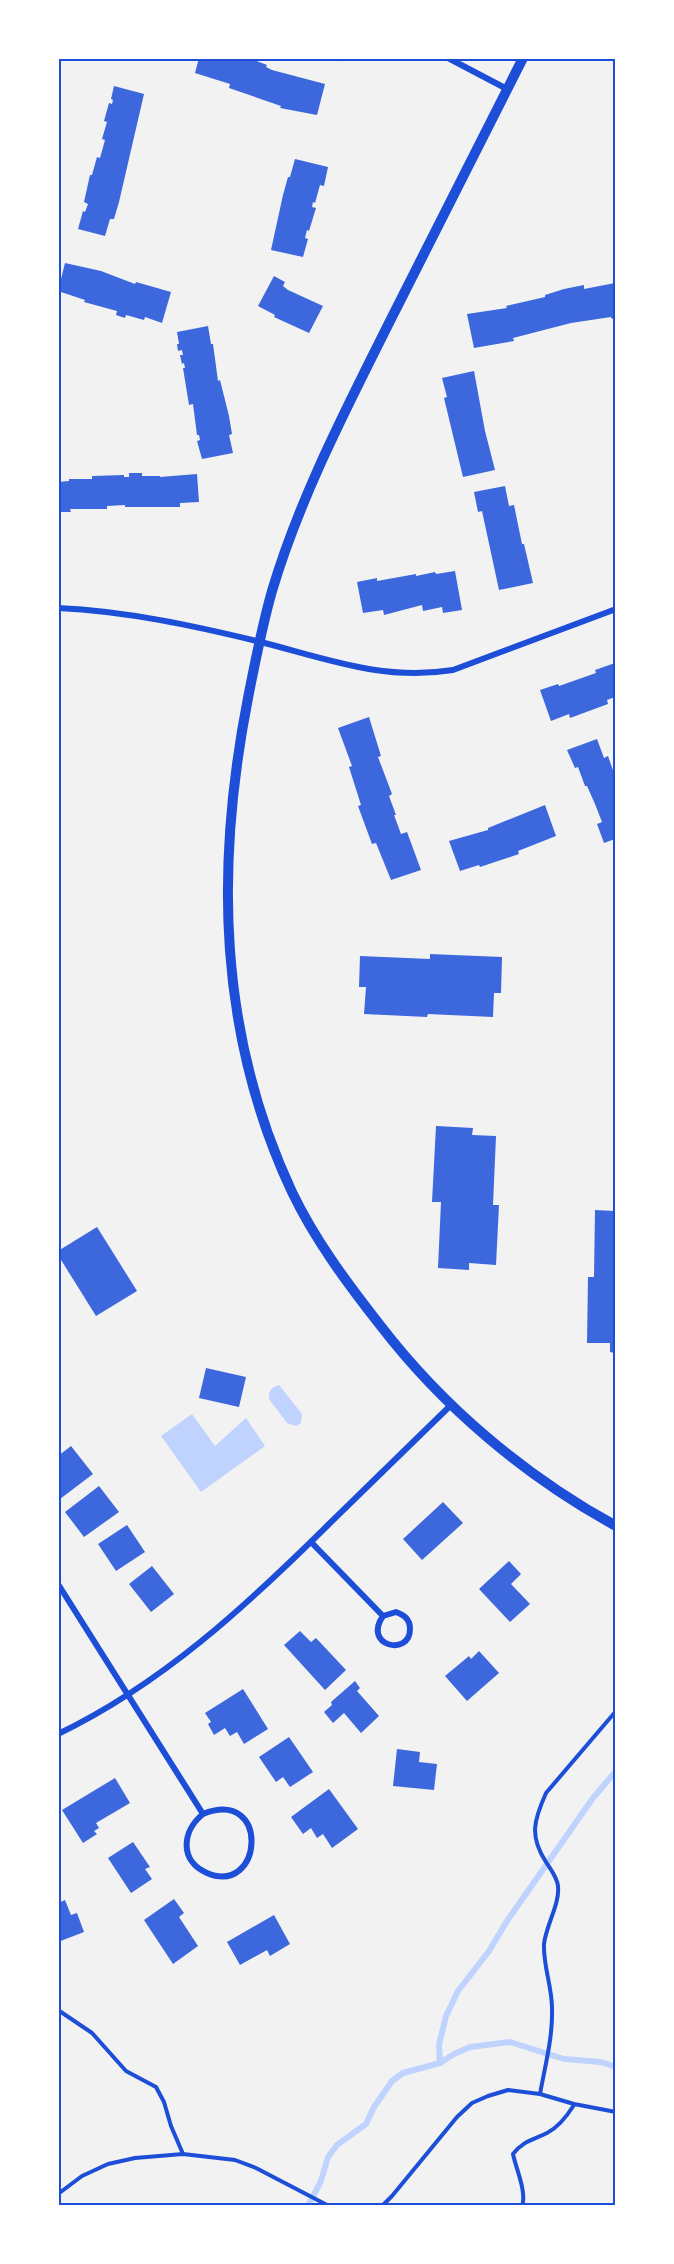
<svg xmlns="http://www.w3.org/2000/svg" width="674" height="2264" font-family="Arial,sans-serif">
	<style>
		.water { fill: #bfd3fe }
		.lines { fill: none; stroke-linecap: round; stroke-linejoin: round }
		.stream { stroke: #bfd3fe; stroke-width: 6 }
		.building { fill: #3d67dc }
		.path { stroke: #1d4ed8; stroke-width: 4 }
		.service { stroke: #1d4ed8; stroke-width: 4.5 }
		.minor { stroke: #1d4ed8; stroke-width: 6 }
		.tertiary { stroke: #1d4ed8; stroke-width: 10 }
		.neatline { fill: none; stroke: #1d4ed8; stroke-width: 2 }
	</style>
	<rect width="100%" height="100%" fill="#f2f2f2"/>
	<g class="water">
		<path d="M279,1385L302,1414L301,1423L296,1426L287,1423L269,1399C268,1391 272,1387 279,1385Z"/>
		<path d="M192,1414L215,1446L246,1418L265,1446L201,1492L161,1436Z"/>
	</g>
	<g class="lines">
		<g class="stream">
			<path d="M440,2063L439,2045L446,2016L458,1991L489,1951L507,1921L593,1798L616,1771"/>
			<path d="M308,2206L321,2181L328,2157L337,2145L366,2124L374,2107L392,2081L403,2073L440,2063L454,2054L470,2047L510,2042L564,2059L601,2062L616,2067"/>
		</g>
	</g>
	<g class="building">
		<path d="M199,58H249L267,65L266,67L272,70L325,84L317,115L280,108L281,106L229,88L230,84L195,73Z"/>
		<path d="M114,86L144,94L119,202L114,219H110L105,236L78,229L83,211L85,212L88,204L84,202L90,175H92L97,157L100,158L105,140L102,139L107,122L104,121L109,103L112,104L113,100L111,99Z"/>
		<path d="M295,159L328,167L324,186L320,185L315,203L313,202L312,207L316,208L309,231L307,230L305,238L308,239L303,257L271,250L283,195L288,177H290Z"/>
		<path d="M65,263L101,271L135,284L136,282L171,292L162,323L145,317L144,320L126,315L125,318L116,315L117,311L84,302L85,300L58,291Z"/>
		<path d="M274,276L285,282L283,286L288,290L323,306L309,333L274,317L275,315L258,306Z"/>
		<path d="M615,283V318L612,319L611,317L571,323L513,338L514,341L474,348L467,314L507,308L506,306L545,297V295L564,289L584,285V289Z"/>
		<path d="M208,326L211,344H213L218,381L220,380L229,416L232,434L229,435L233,453L202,459L197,441L200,440L199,435H197L193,404L189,405L183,368H185L184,363L182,364L180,355H183L182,350L178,351L177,344H179L177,332Z"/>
		<path d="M474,371L485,431L495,470L463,477L444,398L447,397L442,378Z"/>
		<path d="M129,473H142V476H160V477L197,474L199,502L180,503V507H125V505L107,506V509H70L71,512H58V482L69,481V479H92V476L124,475V477H129Z"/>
		<path d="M505,486L509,506L514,505L522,544H524L533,583L499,590L482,511L478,512L474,492Z"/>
		<path d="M455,571L462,610L443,613L442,607L423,611L422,605L384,615L383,610L363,613L357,582L377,578V581L416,574V576L435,572L436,574Z"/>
		<path d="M615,663V697L607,700L608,704L570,718L569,714L551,721L540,690L558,684L559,686L596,673L595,670Z"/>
		<path d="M369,717L381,756L378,757L392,794L389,796L396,815H394L401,834L407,832L421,870L391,880L376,843L372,844L358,806L361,805L349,767L352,766L338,728Z"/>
		<path d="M597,739L604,758L608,756L615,776V839L604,843L597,824L602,822L595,804L587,786H585L578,767L575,768L567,750Z"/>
		<path d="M545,805L556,836L518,851L519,854L480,867L479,865L460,871L449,841L488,830V828Z"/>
		<path d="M430,954L502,957L501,993H494L493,1017L428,1014L427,1017L364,1014L366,987H359L360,956L430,959Z"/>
		<path d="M436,1126L473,1128L472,1135L496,1136L493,1205H499L496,1265L469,1263V1270L438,1268L441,1202H432Z"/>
		<path d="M595,1210L615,1211V1353L610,1352V1343H587L588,1277H594Z"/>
		<path d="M97,1227L137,1291L96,1316L58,1255V1251Z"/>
		<path d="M206,1368L246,1377L239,1407L199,1398Z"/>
		<path d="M71,1446L93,1474L60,1499L58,1456Z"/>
		<path d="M99,1486L119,1512L84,1537L65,1512Z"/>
		<path d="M443,1502L463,1523L422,1560L403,1539Z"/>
		<path d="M127,1525L145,1552L116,1571L98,1544Z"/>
		<path d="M509,1561L521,1574L511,1584L530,1604L510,1622L479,1589Z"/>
		<path d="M152,1566L174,1594L151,1612L129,1584Z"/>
		<path d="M300,1631L311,1642L316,1638L346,1670L325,1690L284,1645Z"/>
		<path d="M479,1651L499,1673L467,1701L445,1676L469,1656L471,1659Z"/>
		<path d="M355,1681L360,1688L357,1691L379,1716L361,1733L344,1713L333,1723L324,1712L332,1705L331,1702Z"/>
		<path d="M243,1689L268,1729L244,1744L237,1732L230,1736L225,1728L214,1735L208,1724L211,1722L205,1713Z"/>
		<path d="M289,1737L313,1772L290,1787L283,1777L276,1782L259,1757Z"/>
		<path d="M397,1749L420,1752L419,1762L437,1764L434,1790L393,1786Z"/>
		<path d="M115,1778L130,1803L96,1823L99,1828L94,1831L97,1834L83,1843L62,1810Z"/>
		<path d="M329,1789L358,1829L332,1848L323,1834L317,1838L311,1828L303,1834L291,1817Z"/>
		<path d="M133,1842L150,1867L145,1869L152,1879L131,1893L108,1858Z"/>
		<path d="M174,1899L184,1913L179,1917L198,1946L173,1964L144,1920Z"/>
		<path d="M65,1900L71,1915L77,1913L84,1932L58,1942V1903Z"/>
		<path d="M274,1915L290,1944L270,1956L267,1950L240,1965L227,1942Z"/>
	</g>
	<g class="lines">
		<g class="path">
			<path d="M58,2010L92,2033L126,2071L156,2087L164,2102L171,2126L183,2154"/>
			<path d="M540,2094C545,2066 553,2037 552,2008C552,1987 543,1965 544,1944C546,1925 560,1904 558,1886C557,1877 551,1870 546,1862C529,1836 534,1820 546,1793L616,1711"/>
			<path d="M58,2194L82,2176L108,2164L135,2158L183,2154L235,2160L256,2168L329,2206"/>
			<path d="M382,2206L392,2196L457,2117L472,2103L488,2096L508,2090L540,2094L574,2104L616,2112"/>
			<path d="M522,2206C527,2192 516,2169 513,2154C523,2141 533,2140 547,2133C559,2127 567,2116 574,2105"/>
		</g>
		<path class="service" d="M341,59V58"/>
		<g class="minor">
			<path d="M448,58L507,89"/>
			<path d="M58,608C126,611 195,626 261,642C327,659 383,681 453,670L616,609"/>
			<path d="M311,1542L383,1616C362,1646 410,1657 410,1629C410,1619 404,1615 396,1612L383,1616"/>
			<path d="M58,1584L203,1814C271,1787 263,1897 207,1873C179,1861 182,1831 203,1814"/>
			<path d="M58,1734C162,1684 246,1606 327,1526C368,1486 409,1446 450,1406"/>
		</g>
		<path class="tertiary" d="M523,58C478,146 434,234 390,321C346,409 300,497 272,591C262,626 255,662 248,698C215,867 218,1034 292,1192C315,1240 347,1283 380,1325C443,1407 525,1476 616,1526"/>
	</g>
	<rect width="674" height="2264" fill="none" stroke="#ffffff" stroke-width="120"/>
	<rect x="60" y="60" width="554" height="2144" class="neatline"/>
</svg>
